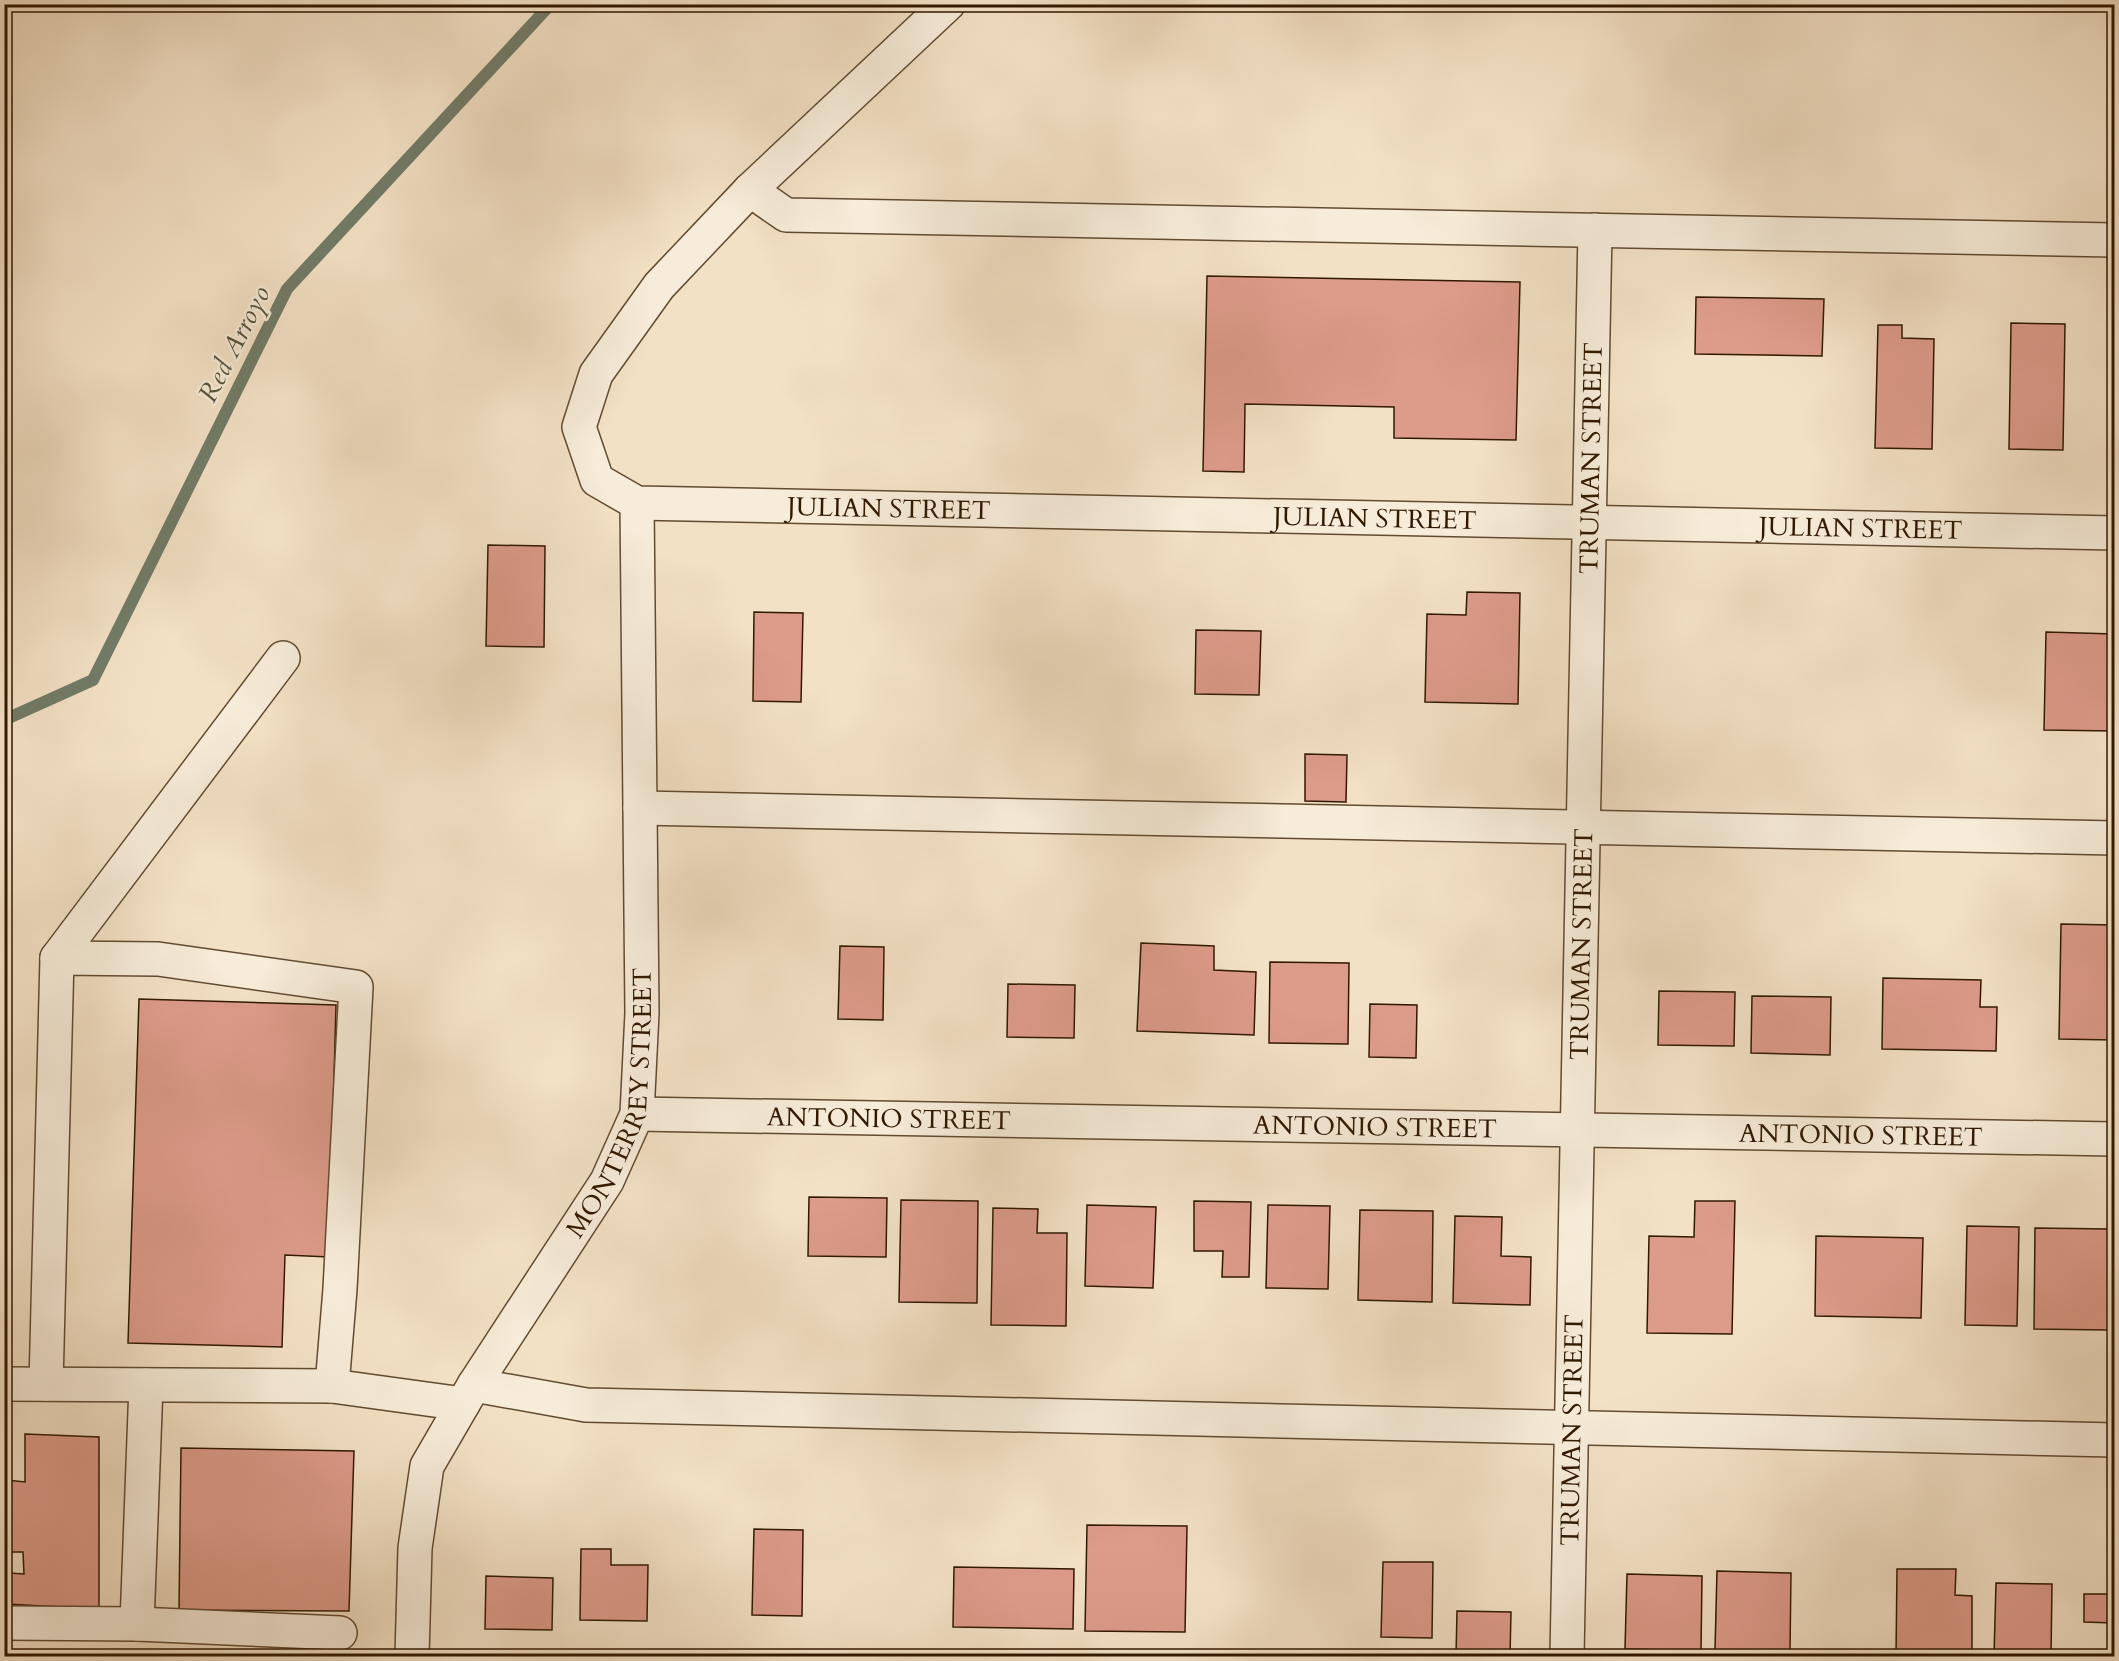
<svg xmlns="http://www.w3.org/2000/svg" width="2119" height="1661" font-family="Cardo,serif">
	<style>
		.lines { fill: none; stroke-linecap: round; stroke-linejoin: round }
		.stream { stroke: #727c68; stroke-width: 12 }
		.building { fill: #dd9b8a; stroke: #311900; stroke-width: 1.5 }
		.minor-casing { stroke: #624b31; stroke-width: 36 }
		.minor { stroke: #f7ecd9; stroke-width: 33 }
		.labels { text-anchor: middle; stroke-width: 5; stroke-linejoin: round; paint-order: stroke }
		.street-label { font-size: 26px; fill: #311900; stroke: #f7ecd9 }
		.water-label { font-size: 27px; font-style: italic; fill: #57533d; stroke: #f7ecd9 }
	</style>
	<rect width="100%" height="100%" fill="#f3e1c5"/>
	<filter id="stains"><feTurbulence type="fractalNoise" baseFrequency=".00333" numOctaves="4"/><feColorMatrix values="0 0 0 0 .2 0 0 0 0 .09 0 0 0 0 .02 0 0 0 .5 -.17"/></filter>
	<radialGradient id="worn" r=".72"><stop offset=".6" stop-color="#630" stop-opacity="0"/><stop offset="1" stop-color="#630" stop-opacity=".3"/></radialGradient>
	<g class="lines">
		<path class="stream" d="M4,720L93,680L287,289L551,4"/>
	</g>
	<g class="building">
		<path d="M1207,276L1520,282L1516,440L1394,438V407L1245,404L1244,472L1203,471Z"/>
		<path d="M1696,297L1824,299L1822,356L1695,354Z"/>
		<path d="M2011,323L2065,324L2063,450L2009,449Z"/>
		<path d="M1878,325H1902V338L1934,339L1932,449L1875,448Z"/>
		<path d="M488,545L545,546L544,647L486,646Z"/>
		<path d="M1467,592L1520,593L1518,704L1425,702L1427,614L1466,615Z"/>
		<path d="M754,612L803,613L801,702L753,701Z"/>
		<path d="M1196,630L1261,631L1259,695L1195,694Z"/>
		<path d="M2046,632L2114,634V731L2044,730Z"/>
		<path d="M1305,754L1347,755L1346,802L1305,801Z"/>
		<path d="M2061,924L2114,925V1040L2059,1039Z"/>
		<path d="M1141,943L1214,946V970L1256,972L1254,1035L1137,1031Z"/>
		<path d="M840,946L884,947L883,1020L838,1019Z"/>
		<path d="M1270,962L1349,963L1348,1044L1269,1043Z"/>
		<path d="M1883,978L1981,980L1980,1007H1997L1996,1051L1882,1049Z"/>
		<path d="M1008,984L1075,985L1074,1038L1007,1037Z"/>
		<path d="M1659,991L1735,992L1734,1046L1658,1045Z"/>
		<path d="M1752,996L1831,997L1830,1055L1751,1053Z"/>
		<path d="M139,999L336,1005L329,1257L285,1255L282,1347L128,1343Z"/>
		<path d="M1370,1004L1417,1005L1416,1058L1369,1057Z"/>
		<path d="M809,1197L887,1198L886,1257L808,1256Z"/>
		<path d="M901,1200L978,1201L977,1303L899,1302Z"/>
		<path d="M1194,1201L1251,1202L1249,1277H1222L1223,1251H1194Z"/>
		<path d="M1695,1201H1735L1732,1334L1647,1333L1649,1236L1694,1237Z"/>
		<path d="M1087,1205L1156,1207L1153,1288L1085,1286Z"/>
		<path d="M1268,1205L1330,1206L1328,1289L1266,1288Z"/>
		<path d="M993,1208L1038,1209L1037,1233H1067L1066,1326L991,1325Z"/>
		<path d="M1360,1210L1433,1211L1432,1302L1358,1300Z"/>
		<path d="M1455,1216L1502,1217L1501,1256L1531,1257L1530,1305L1453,1303Z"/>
		<path d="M1967,1226L2019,1227L2017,1326L1965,1325Z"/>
		<path d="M2035,1228L2110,1229L2108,1330L2034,1329Z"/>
		<path d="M1816,1236L1923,1238L1921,1318L1815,1316Z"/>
		<path d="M25,1434L99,1437V1609L6,1604L9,1573L24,1574L23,1552H5L7,1480L25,1482Z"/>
		<path d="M181,1448L354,1451L349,1611L179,1610Z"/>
		<path d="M1087,1525L1187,1526L1185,1632L1085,1631Z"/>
		<path d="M754,1529L803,1530L802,1616L752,1615Z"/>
		<path d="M581,1549H611V1565H648L647,1621L580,1620Z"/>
		<path d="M1383,1562H1433L1432,1638L1381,1637Z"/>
		<path d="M954,1567L1074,1569L1073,1629L953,1627Z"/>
		<path d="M1897,1569H1956L1955,1595L1972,1596V1656H1939V1651L1925,1650V1656H1896Z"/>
		<path d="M1717,1571L1791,1573L1790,1651L1715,1650Z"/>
		<path d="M1627,1574L1702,1576L1701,1651L1625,1649Z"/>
		<path d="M486,1576L553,1578L552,1630L485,1629Z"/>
		<path d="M1996,1583L2052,1584L2051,1656H1994Z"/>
		<path d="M2084,1594H2114V1623L2084,1622Z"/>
		<path d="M1457,1611L1511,1612L1510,1656H1456Z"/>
	</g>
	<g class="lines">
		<defs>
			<g id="minor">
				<path id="s1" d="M948,4L750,190L659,286L596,374L579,427L597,480L637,503L2114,533"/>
				<path d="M750,190L786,215L2114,240"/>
				<path d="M640,808L2114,838"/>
				<path d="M57,958L283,658"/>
				<path id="s2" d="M637,1114L2114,1139"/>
				<path d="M4,1384L332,1386L463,1404"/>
				<path d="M46,1384L57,958L158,959L356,987L340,1289L332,1386"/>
				<path d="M474,1385L586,1405L2114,1440"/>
				<path d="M4,1623L137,1624L146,1385"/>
				<path d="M137,1624L340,1633"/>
				<path id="s3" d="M412,1656L415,1548L427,1466L474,1385L607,1181L637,1114L642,1013L637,503"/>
				<path id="s4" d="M1567,1656L1595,230"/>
			</g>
		</defs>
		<use href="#minor" class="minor-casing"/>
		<use href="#minor" class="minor"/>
	</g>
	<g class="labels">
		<g class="street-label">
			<text dy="9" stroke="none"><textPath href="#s4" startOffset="1198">TRUMAN STREET</textPath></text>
			<text dy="9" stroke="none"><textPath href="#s1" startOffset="922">JULIAN STREET</textPath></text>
			<text dy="9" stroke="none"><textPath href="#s1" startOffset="1408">JULIAN STREET</textPath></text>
			<text dy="9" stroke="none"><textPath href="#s1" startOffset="1894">JULIAN STREET</textPath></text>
			<text dy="9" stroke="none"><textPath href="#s4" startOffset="712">TRUMAN STREET</textPath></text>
			<text dy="9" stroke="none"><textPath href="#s3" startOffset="606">MONTERREY STREET</textPath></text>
			<text dy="9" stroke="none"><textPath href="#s2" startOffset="252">ANTONIO STREET</textPath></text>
			<text dy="9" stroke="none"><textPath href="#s2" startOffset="738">ANTONIO STREET</textPath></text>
			<text dy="9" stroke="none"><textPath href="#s2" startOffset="1224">ANTONIO STREET</textPath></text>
			<text dy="9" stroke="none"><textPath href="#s4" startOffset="226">TRUMAN STREET</textPath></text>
		</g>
		<g class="water-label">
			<text transform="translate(234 344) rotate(-63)" y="9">Red Arroyo</text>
		</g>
	</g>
	<rect width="2119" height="1661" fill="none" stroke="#f3e1c5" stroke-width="24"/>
	<rect x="6" y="6" width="2107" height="1649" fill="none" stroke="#311900" stroke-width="3"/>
	<rect x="12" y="12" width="2095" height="1637" fill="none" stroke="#311900" stroke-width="1.5"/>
	<rect width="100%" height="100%" filter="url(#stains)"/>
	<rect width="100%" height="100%" fill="url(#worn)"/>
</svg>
